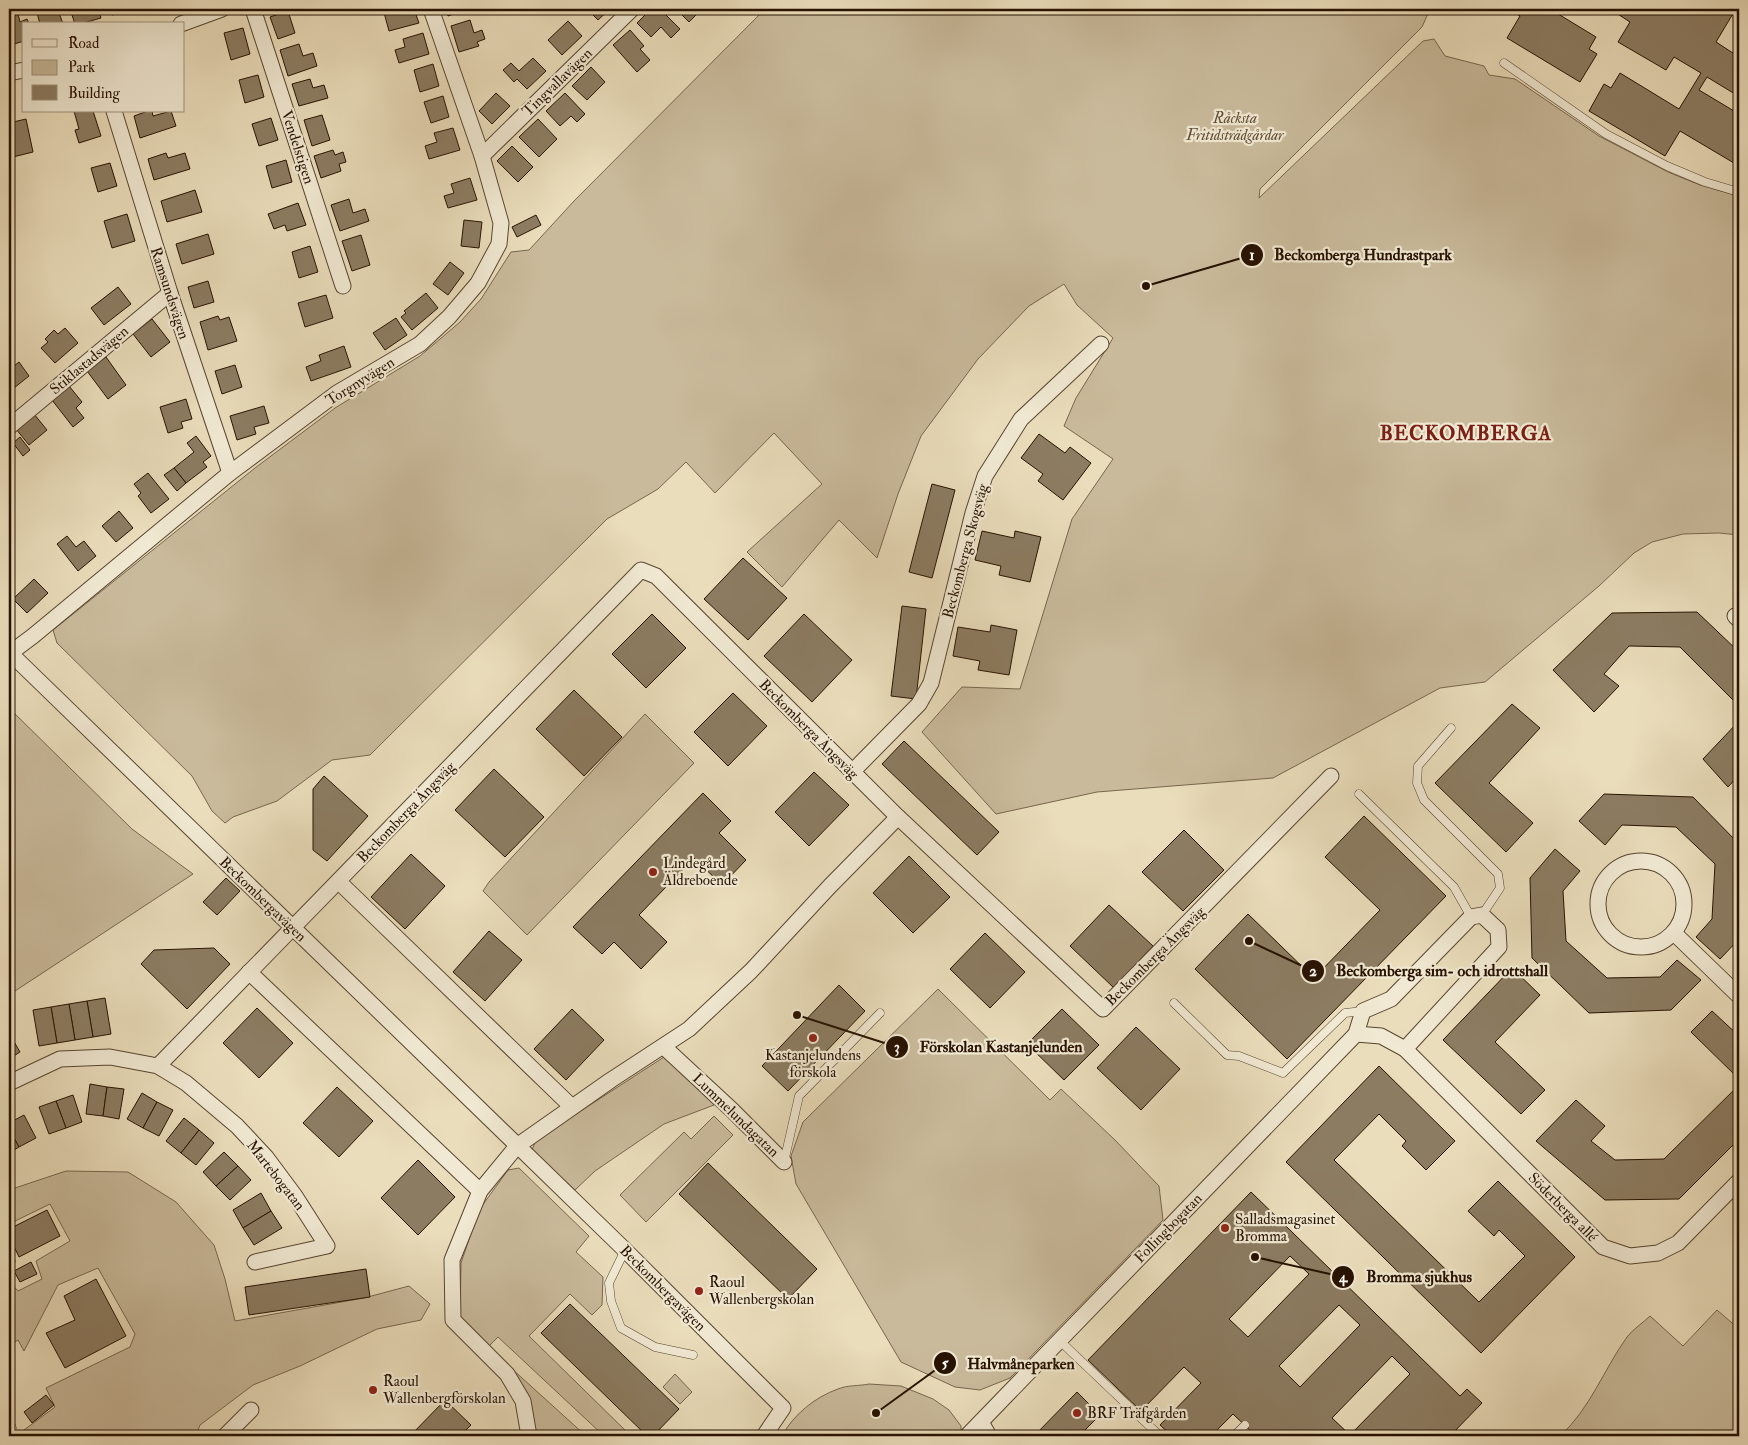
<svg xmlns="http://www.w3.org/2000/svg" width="1748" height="1445" font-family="'IM FELL Double Pica',serif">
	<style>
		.green { fill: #c9ba9b; stroke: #78664e }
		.building { fill: #8c7c62; stroke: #271201; fill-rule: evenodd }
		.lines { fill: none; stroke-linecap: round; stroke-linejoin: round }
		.service-casing { stroke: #584530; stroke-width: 9 }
		.minor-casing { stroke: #584530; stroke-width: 17 }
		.service { stroke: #f1e9d3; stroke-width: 8 }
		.minor { stroke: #f1e9d3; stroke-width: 15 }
		.poi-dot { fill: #8f2418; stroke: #f1e9d3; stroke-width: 2 }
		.labels { text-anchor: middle; stroke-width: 4.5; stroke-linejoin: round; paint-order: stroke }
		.street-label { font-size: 15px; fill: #271201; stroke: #f1e9d3 }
		.park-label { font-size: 15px; font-style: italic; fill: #604d37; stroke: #f1e9d3 }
		.poi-label { font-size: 15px; fill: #271201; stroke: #f1e9d3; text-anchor: start }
		.district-label { font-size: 20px; font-weight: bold; letter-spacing: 1px; fill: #7a1f14; stroke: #f1e9d3 }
		.leader { fill: none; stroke: #271201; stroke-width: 2 }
		.callout-dot { fill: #271201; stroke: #f1e9d3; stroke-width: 2 }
		.mark-label { font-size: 15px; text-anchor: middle; font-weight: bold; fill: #fff }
		.callout-label { font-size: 16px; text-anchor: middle; font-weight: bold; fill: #271201; stroke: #f1e9d3; stroke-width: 4.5; stroke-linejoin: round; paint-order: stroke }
	</style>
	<rect width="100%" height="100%" fill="#eaddbb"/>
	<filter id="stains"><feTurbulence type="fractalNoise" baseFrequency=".004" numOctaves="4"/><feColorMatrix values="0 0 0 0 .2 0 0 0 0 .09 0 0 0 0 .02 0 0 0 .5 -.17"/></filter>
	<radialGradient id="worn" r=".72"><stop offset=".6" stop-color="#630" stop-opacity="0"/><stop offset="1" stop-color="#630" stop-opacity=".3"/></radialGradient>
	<g class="green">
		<path d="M765,9H1430L1422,27L1260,189L1259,198L1423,41L1434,39L1445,56L1484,66L1489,75L1515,79L1599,136L1668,172L1700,185L1731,194L1739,195V535L1719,533L1683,534L1652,542L1634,553L1599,586L1485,682L1440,688L1273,778L1097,792L996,814L922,732L962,687L1020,689L1072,519L1113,459L1064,426L1076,398L1113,338L1077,305L1064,284L1029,306L978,359L921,436L898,494L877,558L839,520L782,587L747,552L822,484L774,433L715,493L686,462L658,489L607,519L370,755L332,760L277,801L233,817L225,823L212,811L192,776L57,643L53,630L255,468L335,408L420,356L460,322L481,299L511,252L529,250L574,201Z"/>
		<path d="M9,708L132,829L193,874L9,995Z"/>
		<path d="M645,714L694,763L527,935L483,891L489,882Z"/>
		<path d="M938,989L1050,1100L1061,1089L1115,1140L1159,1186L1163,1220L1010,1378L980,1390L955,1387L901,1362L796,1184L791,1156L803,1122Z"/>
		<path d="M664,1057L714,1105L664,1124L595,1171L575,1190L532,1150L536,1140Z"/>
		<path d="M714,1116L733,1135L646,1222L620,1195L684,1132L691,1139Z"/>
		<path d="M519,1168L589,1236L576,1252L603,1277L602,1305L592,1315L570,1294L529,1336L631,1436H604L498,1337L489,1346L460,1316L461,1263L479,1210L508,1170Z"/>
		<path d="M66,1171L128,1172L176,1202L214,1245L225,1279L235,1321L364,1298L409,1286L430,1304L421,1320L377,1329L300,1366L253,1385L200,1425L196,1436H25L24,1430L55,1407L46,1388L130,1347L135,1334L98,1268L58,1285L24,1351L18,1340L9,1346V1281L18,1291L42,1279L36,1261L70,1241L50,1204L9,1224V1190Z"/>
		<path d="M1717,1310L1739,1329V1436H1560C1590,1409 1604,1369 1627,1337C1633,1329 1643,1323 1650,1316L1683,1346Z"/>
		<path d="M511,1368L586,1436H534Z"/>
		<path d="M675,1374L692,1392L680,1404L663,1387Z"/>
		<path d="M869,1384L901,1386L933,1399L949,1410L961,1426V1433L958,1436H782C793,1415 815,1397 838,1389C847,1385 860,1386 869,1384Z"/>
	</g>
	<g class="building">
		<path d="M36,9H48L49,13L58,10L63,24H40Z"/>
		<path d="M70,9H98L101,18L80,24H75Z"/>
		<path d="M110,9H132L112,15Z"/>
		<path d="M383,9H414L419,23L389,31Z"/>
		<path d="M446,9H467L448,16Z"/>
		<path d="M587,9H610L598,20Z"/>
		<path d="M651,9H660L680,29L671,38L661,27L651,37L637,23Z"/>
		<path d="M676,9H700L701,10L689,22Z"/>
		<path d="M1508,9H1550L1596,37L1589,49L1597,54L1580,82L1507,38L1520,16Z"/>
		<path d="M1610,9H1729L1734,12L1716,42L1736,55L1735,58L1739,60V71L1738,73L1739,74V86L1735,94L1707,77L1699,90L1739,114V166L1680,131L1665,156L1589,111L1604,84L1611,88L1620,73L1679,109L1701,73L1674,57L1666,70L1618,42L1630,22Z"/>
		<path d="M288,11L295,33L278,39L270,17Z"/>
		<path d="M18,14L20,22L27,19L29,24H24V41L11,45L9,37V25L11,24L9,17Z"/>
		<path d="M470,20L474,33L482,30L485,39L477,42L479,46L459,52L451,26Z"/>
		<path d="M568,21L582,36L562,55L548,40Z"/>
		<path d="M243,28L250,54L231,60L224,33Z"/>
		<path d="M630,30L644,46L640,49L650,60L637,72L613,45Z"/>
		<path d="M423,33L429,54L399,63L395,50L405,47L403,39Z"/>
		<path d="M299,44L303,56L313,53L317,66L288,76L280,50Z"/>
		<path d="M533,58L546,71L527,89L517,79L514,82L503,70L511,63L519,71Z"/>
		<path d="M433,64L439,86L420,92L414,70Z"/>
		<path d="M591,67L605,82L587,100L572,86Z"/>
		<path d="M258,75L264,97L245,103L239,80Z"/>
		<path d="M310,79L313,88L324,85L328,98L299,106L292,84Z"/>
		<path d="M496,93L510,106L492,124L479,111Z"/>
		<path d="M565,93L585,114L577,122L571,116L560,126L546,111Z"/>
		<path d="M443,96L449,117L431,123L424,102Z"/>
		<path d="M74,111H93L101,136L79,143L75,130L79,129Z"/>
		<path d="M148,111H152L153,116L171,111L176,126L140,138L134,116Z"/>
		<path d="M322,115L330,140L312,146L304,120Z"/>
		<path d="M271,118L278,140L259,146L252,124Z"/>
		<path d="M26,119L33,152L9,158V123Z"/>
		<path d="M538,119L557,139L539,157L519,137Z"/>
		<path d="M453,128L460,150L429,159L425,146L437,142L434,133Z"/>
		<path d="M512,146L533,167L518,182L497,161Z"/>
		<path d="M333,150L335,155L343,152L346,162L339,164L341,171L321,178L314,156Z"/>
		<path d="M166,153L168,158L185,153L190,169L154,180L148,159Z"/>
		<path d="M286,160L292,182L272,188L266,166Z"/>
		<path d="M110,163L117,186L98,192L91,168Z"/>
		<path d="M470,178L477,200L448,208L444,196L454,193L451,184Z"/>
		<path d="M195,190L202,212L167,222L161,201Z"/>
		<path d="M349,199L353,213L365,209L369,221L340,231L331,205Z"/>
		<path d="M298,203L306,225L287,231L285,225L274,229L268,214Z"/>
		<path d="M127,214L135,241L112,248L104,221Z"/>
		<path d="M536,215L541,225L517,237L512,227Z"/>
		<path d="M464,220L482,222L479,248L461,246Z"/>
		<path d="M208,234L214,254L182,264L176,244Z"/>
		<path d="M361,235L370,265L352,271L342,241Z"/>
		<path d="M310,246L318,272L299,278L292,252Z"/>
		<path d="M450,262L464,273L448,295L433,284Z"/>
		<path d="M208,281L214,302L194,308L188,287Z"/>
		<path d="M118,287L131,304L104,325L91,308Z"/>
		<path d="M426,293L438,308L412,330L401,317L406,313L404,311Z"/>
		<path d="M326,295L333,318L305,327L298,303Z"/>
		<path d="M218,316L220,320L229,317L237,341L208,350L200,322Z"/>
		<path d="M396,318L407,335L385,350L373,333Z"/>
		<path d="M152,319L170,342L151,357L133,334Z"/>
		<path d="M65,328L78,343L55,363L41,348L48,342L45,339L54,330L58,334Z"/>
		<path d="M344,346L351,367L311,381L306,367L321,361L319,355Z"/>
		<path d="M106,357L126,385L108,399L87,371Z"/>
		<path d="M19,362L29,376L9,392V370Z"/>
		<path d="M235,365L242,387L222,394L215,371Z"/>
		<path d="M69,386L82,402L76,408L84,418L73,427L52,400Z"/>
		<path d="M186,399L192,419L181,422L183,428L168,433L160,407Z"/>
		<path d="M264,406L269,423L254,427L256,434L237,440L230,416Z"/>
		<path d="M34,414L47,430L29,445L16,429Z"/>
		<path d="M1039,434L1065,453L1070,447L1091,463L1063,500L1038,481L1043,474L1021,458Z"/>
		<path d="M196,436L211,456L203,462L207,467L186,483L174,468L194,452L187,443Z"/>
		<path d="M20,437L30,450L23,456L13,443Z"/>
		<path d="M174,468L186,483L177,491L164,475Z"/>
		<path d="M148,473L169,499L151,513L138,496L141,493L134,484Z"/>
		<path d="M932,484L955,490L932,578L909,572Z"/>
		<path d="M119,511L133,528L116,542L102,526Z"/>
		<path d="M982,531L1014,538L1015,531L1041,537L1030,582L999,575L1001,566L975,560Z"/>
		<path d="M67,536L76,547L84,541L96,556L78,571L57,544Z"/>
		<path d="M743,558L787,598L748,640L704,599Z"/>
		<path d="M34,579L48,593L27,613L13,599Z"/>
		<path d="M902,606L926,609L916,699L891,696Z"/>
		<path d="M1697,612L1739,652V706L1680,647L1629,646L1604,674L1619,686L1594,712L1553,670L1612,613Z"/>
		<path d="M652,614L686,648L646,688L612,654Z"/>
		<path d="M804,614L852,660L812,702L764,656Z"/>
		<path d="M991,625L1017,630L1009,675L978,670L980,661L953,656L958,627L990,632Z"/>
		<path d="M574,690L622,737L584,776L536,729Z"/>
		<path d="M733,693L767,726L728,766L694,732Z"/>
		<path d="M1512,704L1540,728L1489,783L1533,823L1506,852L1435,783Z"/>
		<path d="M1739,721V775L1728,787L1703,759Z"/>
		<path d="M904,741L999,832L977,855L882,764Z"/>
		<path d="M494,769L544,817L505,857L455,810Z"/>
		<path d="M814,772L849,805L809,846L775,812Z"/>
		<path d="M324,776L368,816L327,861L313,850V789Z"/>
		<path d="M703,793L731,821L719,833L746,860L722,885L694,858L639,915L667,942L641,969L614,942L602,954L573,927Z"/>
		<path d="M1604,794L1693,797L1739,844V939L1720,959L1696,937L1712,919L1715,864L1676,827L1622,825L1605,845L1579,821Z"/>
		<path d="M1364,816L1446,896L1287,1059L1195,969L1248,914L1314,978L1380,910L1325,857Z"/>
		<path d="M1184,830L1224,870L1183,911L1142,872Z"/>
		<path d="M1555,849L1580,871L1563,891L1566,941L1607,978L1660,977L1677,960L1701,980L1671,1010L1589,1013L1532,958L1530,878Z"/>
		<path d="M411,854L445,886L405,929L371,897Z"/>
		<path d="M909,856L950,897L913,933L873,893Z"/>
		<path d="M226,878L240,891L217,915L203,902Z"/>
		<path d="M1109,905L1153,946L1114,988L1070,946Z"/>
		<path d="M489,931L522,960L485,1001L453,972Z"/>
		<path d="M985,933L1025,972L990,1008L950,969Z"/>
		<path d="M214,948L230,964L187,1009L141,964L154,950Z"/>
		<path d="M1512,968L1540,995L1495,1042L1545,1090L1521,1114L1443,1040Z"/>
		<path d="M839,985L865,1011L788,1091L762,1066Z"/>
		<path d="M105,998L111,1034L93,1037L87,1001Z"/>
		<path d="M87,1001L93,1037L75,1040L69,1004Z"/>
		<path d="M69,1004L75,1040L57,1043L51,1007Z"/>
		<path d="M51,1007L57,1043L39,1046L33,1010Z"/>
		<path d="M257,1008L293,1043L259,1078L223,1043Z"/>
		<path d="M572,1009L604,1040L566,1080L534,1049Z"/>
		<path d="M1062,1009L1099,1045L1064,1080L1027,1044Z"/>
		<path d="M1712,1011L1739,1036V1079L1691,1032Z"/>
		<path d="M1136,1027L1180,1069L1141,1110L1097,1068Z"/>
		<path d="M9,1033L20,1052L9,1059Z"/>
		<path d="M1379,1066L1455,1141L1426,1170L1402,1146L1406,1141L1379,1114L1334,1160L1479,1302L1525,1256L1499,1230L1494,1236L1468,1211L1498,1181L1575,1257L1481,1353L1286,1162Z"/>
		<path d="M90,1084L107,1087L103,1116L86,1114Z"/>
		<path d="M1739,1085V1139L1679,1199L1605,1200L1536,1141L1576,1100L1605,1126L1591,1141L1615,1160L1664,1159Z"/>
		<path d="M107,1087L124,1089L119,1119L103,1116Z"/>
		<path d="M337,1087L373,1121L339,1157L303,1123Z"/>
		<path d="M142,1093L157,1102L143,1128L127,1119Z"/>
		<path d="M73,1095L82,1122L66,1128L56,1101Z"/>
		<path d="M56,1101L66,1128L49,1134L39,1107Z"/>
		<path d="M157,1102L173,1110L159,1136L143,1128Z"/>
		<path d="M24,1115L36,1138L19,1147L9,1129V1123Z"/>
		<path d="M184,1118L199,1130L181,1153L166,1141Z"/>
		<path d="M9,1129L19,1147L9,1153Z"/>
		<path d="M199,1130L214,1143L196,1165L181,1153Z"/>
		<path d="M224,1152L238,1166L216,1186L203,1172Z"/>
		<path d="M418,1160L455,1197L418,1235L381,1198Z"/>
		<path d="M708,1163L817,1269L788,1299L679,1194Z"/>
		<path d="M238,1166L251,1180L230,1200L216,1186Z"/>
		<path d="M1251,1192L1460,1396L1467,1389L1482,1403L1450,1436H1256L1233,1414L1211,1436H1172L1160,1425L1201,1383L1184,1367L1141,1411L1088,1360ZM1290,1256L1309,1274L1248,1337L1229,1319ZM1339,1305L1360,1325L1300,1387L1279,1366ZM1392,1356L1410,1374L1350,1435L1332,1418Z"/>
		<path d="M261,1193L271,1211L243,1228L233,1210Z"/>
		<path d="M47,1210L60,1236L19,1257L9,1236V1229Z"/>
		<path d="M271,1211L282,1228L254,1245L243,1228Z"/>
		<path d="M31,1262L37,1274L20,1282L14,1271Z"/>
		<path d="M366,1269L370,1297L249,1315L245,1287Z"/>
		<path d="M96,1279L126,1336L65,1368L46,1333L75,1320L64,1296Z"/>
		<path d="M570,1304L679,1409L653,1436H647L541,1333Z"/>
		<path d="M1077,1392L1100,1415L1079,1436H1034Z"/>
		<path d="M46,1395L54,1405L32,1423L24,1412Z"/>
		<path d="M445,1400L471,1425L460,1436H410Z"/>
	</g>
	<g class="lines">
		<defs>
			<g id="service">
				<path d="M1504,63L1606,134L1667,166L1705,182L1732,190L1739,191"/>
				<path d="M1451,728L1418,766L1417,783L1424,800L1498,874L1500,888L1482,915"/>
				<path d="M1359,794L1454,887L1471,917"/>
				<path d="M1174,1003L1227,1055L1239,1056L1283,1073L1345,1013L1363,1011"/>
				<path d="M784,1162L799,1096L880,1013"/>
				<path d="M625,1250L609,1283L611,1301L621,1328L655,1347L693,1355"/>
				<path d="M9,1263L11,1261"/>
				<path d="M1060,1341L1160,1436"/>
				<path d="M9,1420L15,1436"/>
				<path d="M1234,1436L1245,1425"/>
			</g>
			<g id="minor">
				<path d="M253,9L343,286"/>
				<path d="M181,24L222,9"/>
				<path d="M9,73L24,70"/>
				<path d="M114,111L170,293L230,473"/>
				<path d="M482,156L632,9"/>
				<path d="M9,427L170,293"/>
				<path d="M1735,616L1739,620"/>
				<path d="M9,652L625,1250L783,1408L764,1436"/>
				<path d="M9,654L33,636L230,473L337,393L420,344L449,317L478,283L499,244L501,223L482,156L431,9"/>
				<path d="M852,772L919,704L931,683L973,513L985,476L1021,419L1101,344"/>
				<circle cx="1641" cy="904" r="43"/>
				<path d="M339,882L572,1107"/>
				<path d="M1674,933L1739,996"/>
				<path d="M249,972L480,1191"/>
				<path d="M1356,1034L1381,1036L1405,1049L1603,1247L1630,1256L1658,1253L1678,1243L1739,1181"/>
				<path d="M664,1047L732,1110L784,1162"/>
				<path d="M158,1066L641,570L656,576L898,817L1103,1009L1331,776"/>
				<path d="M9,1083L60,1059L110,1057L158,1066L186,1083L237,1126L266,1157L295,1196L327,1246L255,1262"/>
				<path d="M981,1422L989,1436"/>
				<path d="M225,1436L251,1410"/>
				<path d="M529,1436L523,1401L507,1374L453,1320L452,1260L480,1191L517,1146L611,1080L689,1029L751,971L830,886L898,817"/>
				<path d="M967,1436L1356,1034L1363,1011L1391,999L1471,917L1482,915L1498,930L1499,947L1405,1049"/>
			</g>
		</defs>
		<use href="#service" class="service-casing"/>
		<use href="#minor" class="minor-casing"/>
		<use href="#service" class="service"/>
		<use href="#minor" class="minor"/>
	</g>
	<g class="poi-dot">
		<circle cx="653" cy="872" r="5"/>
		<circle cx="813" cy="1038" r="5"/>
		<circle cx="1225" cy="1228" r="5"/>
		<circle cx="699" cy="1291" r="5"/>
		<circle cx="373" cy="1390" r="5"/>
		<circle cx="1077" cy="1413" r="5"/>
	</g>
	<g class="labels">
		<g class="street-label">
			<text transform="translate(557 82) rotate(-44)" y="5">Tingvallavägen</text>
			<text transform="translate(298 147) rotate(72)" y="5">Vendelstigen</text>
			<text transform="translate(170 293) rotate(72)" y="5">Ramsundsvägen</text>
			<text transform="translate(89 360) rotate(-40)" y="5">Stiklastadsvägen</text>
			<text transform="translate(360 381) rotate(-32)" y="5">Torgnyvägen</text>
			<text transform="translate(965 551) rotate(-75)" y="5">Beckomberga Skogsväg</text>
			<text transform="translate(809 729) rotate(45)" y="5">Beckomberga Ängsväg</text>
			<text transform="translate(406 812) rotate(-46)" y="5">Beckomberga Ängsväg</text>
			<text transform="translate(263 899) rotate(44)" y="5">Beckombergavägen</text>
			<text transform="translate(1155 956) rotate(-45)" y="5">Beckomberga Ängsväg</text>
			<text transform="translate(736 1115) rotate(44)" y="5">Lummelundagatan</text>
			<text transform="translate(276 1175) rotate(52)" y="5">Martebogatan</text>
			<text transform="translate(1563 1207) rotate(45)" y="5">Söderberga allé</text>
			<text transform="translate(1168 1228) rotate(-46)" y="5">Follingbogatan</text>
			<text transform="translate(663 1288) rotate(45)" y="5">Beckombergavägen</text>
		</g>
		<g class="park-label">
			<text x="1235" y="123">Råcksta<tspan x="1235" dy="17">Fritidsträdgårdar</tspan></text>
		</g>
		<g class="poi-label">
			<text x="663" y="868">Lindegård<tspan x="663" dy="17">Äldreboende</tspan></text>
			<text x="813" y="1060" text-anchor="middle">Kastanjelundens<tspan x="813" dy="17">förskola</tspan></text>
			<text x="1235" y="1224">Salladsmagasinet<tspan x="1235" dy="17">Bromma</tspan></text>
			<text x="709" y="1287">Raoul<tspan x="709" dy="17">Wallenbergskolan</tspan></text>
			<text x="383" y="1386">Raoul<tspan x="383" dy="17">Wallenbergförskolan</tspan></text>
			<text x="1087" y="1418">BRF Träfgården</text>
		</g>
		<g class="district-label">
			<text x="1466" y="440">BECKOMBERGA</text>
		</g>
	</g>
	<path class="leader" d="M1146 286L1252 255M1249 941L1313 971M797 1015L897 1047M1255 1257L1343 1277M876 1413L945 1363"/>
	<g class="callout-dot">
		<circle cx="1146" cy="286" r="5"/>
		<circle cx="1249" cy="941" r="5"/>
		<circle cx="797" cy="1015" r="5"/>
		<circle cx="1255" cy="1257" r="5"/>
		<circle cx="876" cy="1413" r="5"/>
		<circle cx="1252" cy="255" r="12"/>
		<circle cx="1313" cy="971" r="12"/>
		<circle cx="897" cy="1047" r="12"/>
		<circle cx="1343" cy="1277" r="12"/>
		<circle cx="945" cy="1363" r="12"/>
	</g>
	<g class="mark-label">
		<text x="1252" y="260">1</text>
		<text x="1313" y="976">2</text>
		<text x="897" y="1052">3</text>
		<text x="1343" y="1282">4</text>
		<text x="945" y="1368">5</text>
	</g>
	<g class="callout-label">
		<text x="1363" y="260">Beckomberga Hundrastpark</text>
		<text x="1442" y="976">Beckomberga sim- och idrottshall</text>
		<text x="1001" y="1052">Förskolan Kastanjelunden</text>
		<text x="1419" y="1282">Bromma sjukhus</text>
		<text x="1021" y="1369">Halvmåneparken</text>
	</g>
	<rect width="1748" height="1445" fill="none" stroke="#eaddbb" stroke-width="30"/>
	<rect x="10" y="10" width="1728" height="1425" fill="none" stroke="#271201" stroke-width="2.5"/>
	<rect x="15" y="15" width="1718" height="1415" fill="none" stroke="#271201"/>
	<rect x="22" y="22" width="162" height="90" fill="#f1e9d3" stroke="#a0937f"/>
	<rect x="32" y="39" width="25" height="8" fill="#f1e9d3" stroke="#a0937f"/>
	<text x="68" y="48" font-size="15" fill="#271201">Road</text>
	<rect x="32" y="60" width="25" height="15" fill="#c9ba9b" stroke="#a0937f"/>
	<text x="68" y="72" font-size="15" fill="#271201">Park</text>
	<rect x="32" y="85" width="25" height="15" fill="#8c7c62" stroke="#a0937f"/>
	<text x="68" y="98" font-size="15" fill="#271201">Building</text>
	<rect width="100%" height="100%" filter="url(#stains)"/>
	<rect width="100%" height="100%" fill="url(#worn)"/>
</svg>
